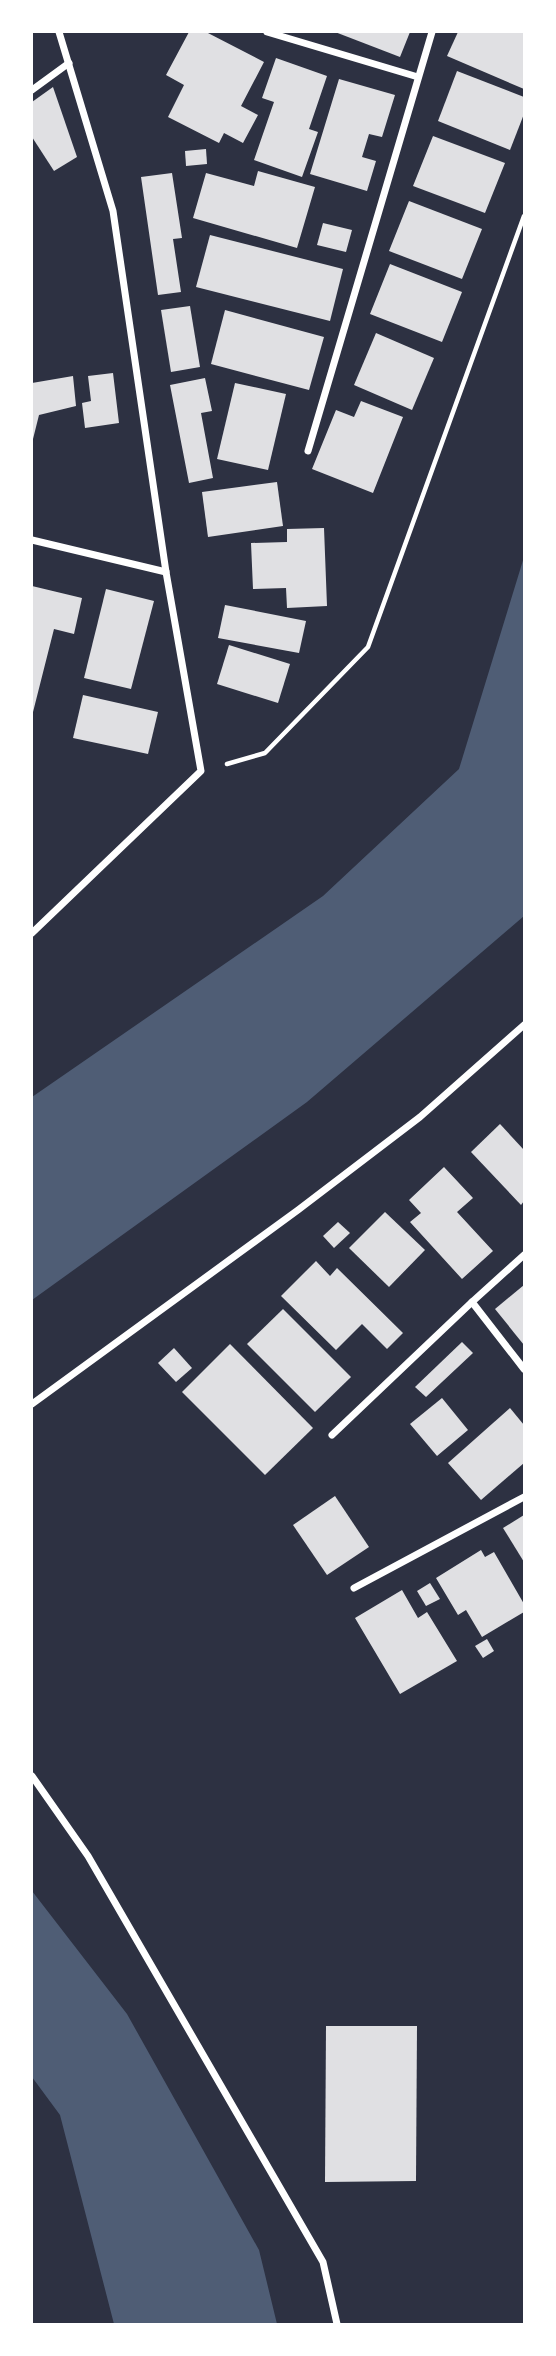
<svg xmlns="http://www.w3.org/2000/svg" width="556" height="2356" font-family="Manrope,sans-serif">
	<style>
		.water { fill: #4f5d75 }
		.building { fill: #e0e0e3 }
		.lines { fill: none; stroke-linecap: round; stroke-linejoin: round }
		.path { stroke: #fff; stroke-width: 4.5 }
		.minor { stroke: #fff; stroke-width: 7 }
	</style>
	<rect width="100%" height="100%" fill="#2d3142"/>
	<g class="water">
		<path d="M524,557V916L307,1102L32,1300V1097L323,896L459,769Z"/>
		<path d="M32,1891L127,2014L259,2250L277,2324H114L60,2115L32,2077Z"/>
	</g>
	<g class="building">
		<path d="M189,32H206L264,62L241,106L258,115L243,143L224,133L219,143L168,117L184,85L166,75Z"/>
		<path d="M335,32H410L400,57Z"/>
		<path d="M458,32H524V89L447,56Z"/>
		<path d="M276,58L327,76L309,129L318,132L302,177L254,160L274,102L262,98Z"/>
		<path d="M457,71L524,97V114L510,150L438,121Z"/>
		<path d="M339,79L395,95L382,137L369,134L362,157L376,161L367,191L310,174Z"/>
		<path d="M53,87L77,157L54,171L32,137V102Z"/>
		<path d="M433,136L505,163L485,213L413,186Z"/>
		<path d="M206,149L207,164L186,166L185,151Z"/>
		<path d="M258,171L315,187L297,248L193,218L206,173L254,186Z"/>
		<path d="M172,173L182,238L173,239L181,292L158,295L141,177Z"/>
		<path d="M409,201L482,229L462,279L389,251Z"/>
		<path d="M323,223L352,230L346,252L317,245Z"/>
		<path d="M210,235L343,269L330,321L196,287Z"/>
		<path d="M390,264L462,292L442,342L370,314Z"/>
		<path d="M190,306L200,367L171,372L161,310Z"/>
		<path d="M225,310L324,337L309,390L211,364Z"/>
		<path d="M376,333L434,358L412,410L354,385Z"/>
		<path d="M113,373L119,423L85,428L82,403L91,401L88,376Z"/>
		<path d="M73,376L76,406L39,415L32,443V383Z"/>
		<path d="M205,378L212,411L201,413L213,478L189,483L170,385Z"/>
		<path d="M235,383L286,394L268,470L217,459Z"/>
		<path d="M361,401L403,417L373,493L312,469L336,410L354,417Z"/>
		<path d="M277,482L283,526L208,537L202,492Z"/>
		<path d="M324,528L327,606L287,608L286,588L253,589L251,543L287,542V529Z"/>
		<path d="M32,586L82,598L74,634L54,629L32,716Z"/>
		<path d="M106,589L154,601L131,689L84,678Z"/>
		<path d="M225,605L306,621L299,653L218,638Z"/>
		<path d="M229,645L290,664L278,703L217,684Z"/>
		<path d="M83,695L158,712L148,754L73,738Z"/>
		<path d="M500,1124L524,1150V1201L521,1205L471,1152Z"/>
		<path d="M444,1167L473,1198L457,1212L493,1251L462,1279L410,1222L421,1213L409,1200Z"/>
		<path d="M385,1212L425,1250L389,1287L349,1248Z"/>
		<path d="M338,1222L350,1233L334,1248L323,1236Z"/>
		<path d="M316,1261L330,1276L337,1268L403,1333L387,1349L362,1324L336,1350L281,1296Z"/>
		<path d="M524,1285V1345L495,1309Z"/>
		<path d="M283,1309L351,1377L315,1412L247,1344Z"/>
		<path d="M462,1342L473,1353L426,1397L415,1387Z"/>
		<path d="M230,1344L313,1428L265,1475L182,1392Z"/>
		<path d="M174,1348L192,1368L176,1382L158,1363Z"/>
		<path d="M442,1398L468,1430L437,1456L410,1424Z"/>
		<path d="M510,1408L524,1425V1463L481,1500L448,1463Z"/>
		<path d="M335,1496L369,1547L327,1575L293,1525Z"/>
		<path d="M524,1515V1562L503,1528Z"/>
		<path d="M481,1550L485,1557L494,1552L524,1604V1612L482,1637L466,1610L458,1615L436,1578Z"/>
		<path d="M430,1583L440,1599L426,1606L417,1591Z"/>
		<path d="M402,1590L418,1618L427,1612L457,1661L400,1694L355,1618Z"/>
		<path d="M487,1639L494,1651L483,1658L475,1646Z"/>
		<path d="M326,2026H417L416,2181L325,2182Z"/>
	</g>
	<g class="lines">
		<path class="path" d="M227,764L265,753L368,647L524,216"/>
		<g class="minor">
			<path d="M267,32L418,77"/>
			<path d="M32,90L69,63"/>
			<path d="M308,451L432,32"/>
			<path d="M32,540L166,572"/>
			<path d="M32,933L201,771L166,572L113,211L59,32"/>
			<path d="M524,1255L472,1302L524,1369"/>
			<path d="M32,1404L298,1210L420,1117L524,1025"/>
			<path d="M332,1435L472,1302"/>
			<path d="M354,1588L524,1497"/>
			<path d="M32,1776L88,1856L323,2262L337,2324"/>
		</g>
	</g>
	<rect width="556" height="2356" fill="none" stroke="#ffffff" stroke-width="66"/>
</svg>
